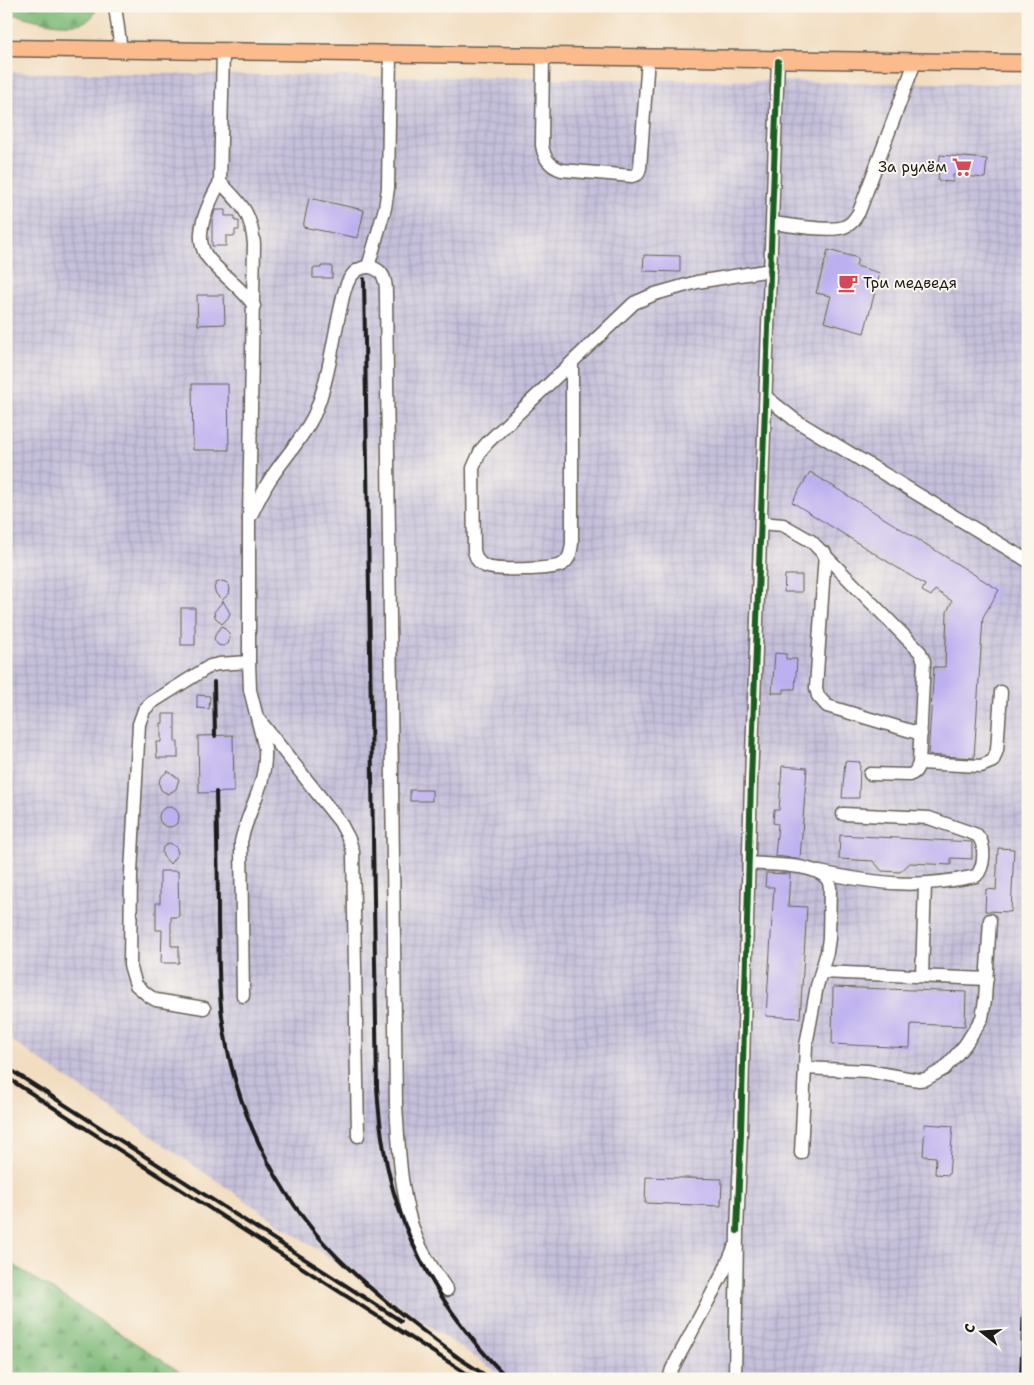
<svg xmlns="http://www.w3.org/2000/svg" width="1034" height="1385" font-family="'Shantell Sans',sans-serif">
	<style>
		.industrial { fill: url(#industrial-grid) }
		.forest { fill: url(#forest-firs); stroke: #4d6a4a }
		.building { fill: #bdb0f0 }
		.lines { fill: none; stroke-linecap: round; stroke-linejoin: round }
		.minor-casing { stroke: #676055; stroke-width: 15 }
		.major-casing { stroke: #676055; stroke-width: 19 }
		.minor { stroke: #fff; stroke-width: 12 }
		.major { stroke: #fbbb8c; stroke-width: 16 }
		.rail { stroke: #1c1c1c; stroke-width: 4 }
		.cycleway-casing { stroke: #fbf7ec; stroke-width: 9 }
		.cycleway { stroke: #1b5e20; stroke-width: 6 }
		.labels { text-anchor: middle; stroke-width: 4; stroke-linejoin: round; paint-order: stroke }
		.poi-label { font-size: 15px; fill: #1c1c1c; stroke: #fbf7ec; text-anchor: end }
	</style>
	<defs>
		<pattern id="industrial-grid" width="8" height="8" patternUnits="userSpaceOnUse" patternTransform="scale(1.25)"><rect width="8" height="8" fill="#c5c0da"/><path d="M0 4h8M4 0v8" fill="none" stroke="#a9a4ba"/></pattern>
		<pattern id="forest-firs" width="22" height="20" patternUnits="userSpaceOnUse" patternTransform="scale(1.25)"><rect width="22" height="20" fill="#7eb978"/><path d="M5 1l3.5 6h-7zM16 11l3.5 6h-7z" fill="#6c9e67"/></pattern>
	</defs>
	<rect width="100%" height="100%" fill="#fbf7ec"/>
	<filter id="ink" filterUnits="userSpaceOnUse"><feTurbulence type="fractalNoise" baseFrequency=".02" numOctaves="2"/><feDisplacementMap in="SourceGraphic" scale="10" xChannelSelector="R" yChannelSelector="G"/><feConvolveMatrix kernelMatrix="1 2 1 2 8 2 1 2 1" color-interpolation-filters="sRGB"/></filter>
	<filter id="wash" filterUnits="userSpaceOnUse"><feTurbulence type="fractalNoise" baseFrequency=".0096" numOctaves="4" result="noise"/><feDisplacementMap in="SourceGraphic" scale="20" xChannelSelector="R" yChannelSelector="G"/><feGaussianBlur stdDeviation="1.12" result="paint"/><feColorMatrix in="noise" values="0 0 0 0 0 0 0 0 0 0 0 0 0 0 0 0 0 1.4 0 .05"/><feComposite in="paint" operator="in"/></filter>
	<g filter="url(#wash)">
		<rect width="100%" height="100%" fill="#f2ddc0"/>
		<path class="industrial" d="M6,72L1028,84V1379H507L6,1037Z"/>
		<g class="forest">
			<path d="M6,6H96C95,9 95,12 94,14C82,36 25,17 6,12Z"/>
			<path d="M6,1260L191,1379H6Z"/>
		</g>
		<g id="blocks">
			<g class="building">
				<path d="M940,155L987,159L985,178L953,175V182L938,181Z"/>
				<path d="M309,198L364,210L358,238L303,227Z"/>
				<path d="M215,210H225V216H235V221H239V230H235V236H226V246H212V221Z"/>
				<path d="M828,250L858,258L856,266L880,273L864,333L824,322L831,296L816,293Z"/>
				<path d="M644,255L680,256V272L643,271Z"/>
				<path d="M321,266H332V278H313V268H321Z"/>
				<path d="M197,295H224L225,324L198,325Z"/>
				<path d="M192,384H228L229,450H193Z"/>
				<path d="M810,472L999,590L983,617L974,758L928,755L934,667H945L947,612L952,601L935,590L931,596L922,591L925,585L792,502Z"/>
				<path d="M785,575H802V592H784Z"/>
				<path d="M222,581L228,583L230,589L229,594L222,600L216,594L214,588L216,583Z"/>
				<path d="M223,601L230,613L228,618L222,624L215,617L214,612Z"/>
				<rect x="181" y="608" width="14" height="37"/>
				<path d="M222,626L229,633L230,638L228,644L223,646L218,645L214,639L216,633Z"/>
				<path d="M775,653L786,654V659H797L795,689H784V693H772Z"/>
				<path d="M197,695L210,696L209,709L197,708Z"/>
				<path d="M163,714H175V742H178V758H157L156,742H161V723H163Z"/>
				<path d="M233,735L234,792L199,793L198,736Z"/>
				<path d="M845,761L860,762L859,798H842Z"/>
				<path d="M782,766L807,768L800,859L775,856L778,824L773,823L774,810H779Z"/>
				<path d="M168,771L179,779L176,789L168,794L161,790L159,784L160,778Z"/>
				<rect x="410" y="790" width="22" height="11"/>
				<circle cx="169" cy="817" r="10"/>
				<path d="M840,835L972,842V859L951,858V865L910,863L900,872L882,871L873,861L839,859Z"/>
				<path d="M170,843L176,847L178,853L170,864L163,856L162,852L163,847Z"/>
				<path d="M998,848L1014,849L1011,912L985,911L986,889L996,890Z"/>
				<path d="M160,871H178L179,917H171V946H179V963H161L162,930H156V903H160Z"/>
				<path d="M766,873L790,874L788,906L807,907L800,1018L766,1016L774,887H765Z"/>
				<path d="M833,987L966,992L965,1026L911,1024L910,1048L832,1044Z"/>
				<path d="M925,1124L953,1126L949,1175L935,1174L936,1157L923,1156Z"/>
				<path d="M646,1177L722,1179L721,1206L645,1203Z"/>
			</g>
		</g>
	</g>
	<g filter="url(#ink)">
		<use href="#blocks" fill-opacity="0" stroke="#676055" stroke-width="1"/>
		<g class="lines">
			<defs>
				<g id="minor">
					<path d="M115,6L121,50"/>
					<path d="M223,51L220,182C241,204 251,211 254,244L249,519V662L250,690L265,749C267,786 248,808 241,842L243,996"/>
					<path d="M543,57L542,145C544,158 549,166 562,170L632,176L638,174L640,168L648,58"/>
					<path d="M220,182C210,201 192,234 206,255C219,274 241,286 254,306"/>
					<path d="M773,223C788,225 834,233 846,226C853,223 855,218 859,212L915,62"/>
					<path d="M368,267L385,208L388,188L390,54"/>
					<path d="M572,362V543C571,551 570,559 563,564C553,570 495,571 485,566C478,563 476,558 474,551L473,468L481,450L488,442L634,303L655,294L697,282L771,270"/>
					<path d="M766,397L795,420L1028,561"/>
					<path d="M249,519C256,506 262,491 271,478C285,457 303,438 314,415C327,386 332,347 339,315C342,303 343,289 350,278C356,268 369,263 379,271C386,277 386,287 386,296L396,1105C399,1148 400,1196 416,1237C423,1256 436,1273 447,1290"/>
					<path d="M761,523L783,525L811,541L920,652L924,661L919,763C917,769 916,773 909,775L870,774"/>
					<path d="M825,553L816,688L818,696L827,706L921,734"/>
					<path d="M260,721L340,822L349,839L353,852L358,1136"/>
					<path d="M919,763L981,766L993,761L997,750L1001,692"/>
					<path d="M749,863C767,865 815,863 827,879C829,881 829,884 830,887L829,938L827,952L817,986L806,1045L801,1153"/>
					<path d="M819,872C879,884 916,889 976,876C985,867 986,844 977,835L929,818L843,814"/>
					<path d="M821,972L987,979"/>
					<path d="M922,976L925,884"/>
					<path d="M204,1008L156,1000L149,996L136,985L130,965L131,873L139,724L144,710L151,703L210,666L219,664L249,662"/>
					<path d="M805,1068L867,1071L919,1080L926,1079L944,1069L965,1045L982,1018L985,1000L990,920"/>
					<path d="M669,1379L672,1369L724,1271L734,1248"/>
					<path d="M735,1379L737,1231L741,1133L751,781L778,61"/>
				</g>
				<path id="major" d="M6,48L1028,63"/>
			</defs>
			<use href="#minor" class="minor-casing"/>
			<use href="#major" class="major-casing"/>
			<use href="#minor" class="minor"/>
			<use href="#major" class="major"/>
			<g class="rail">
				<path d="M364,279L377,1087C382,1174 402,1240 452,1312C469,1336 487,1359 509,1379"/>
				<path d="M214,682L215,736"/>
				<path d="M216,792C217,835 218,878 218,921C219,953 218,984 222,1016C233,1105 274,1193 338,1258C375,1295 418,1327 460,1359"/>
				<path d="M6,1067L401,1321"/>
				<path d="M6,1077L475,1379"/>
				<path d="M454,1355L491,1379"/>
				<path d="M1021,1379L1028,1210"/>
			</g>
			<defs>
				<path id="cycleway" d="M737,1231L741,1133L751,781L778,61"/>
			</defs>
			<use href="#cycleway" class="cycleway-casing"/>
			<use href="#cycleway" class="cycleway"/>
		</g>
	</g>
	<defs>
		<symbol id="supermarket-bare" viewBox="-9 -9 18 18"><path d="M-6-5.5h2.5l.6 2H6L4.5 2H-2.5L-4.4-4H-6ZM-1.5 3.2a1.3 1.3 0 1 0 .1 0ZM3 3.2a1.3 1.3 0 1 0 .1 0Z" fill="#d1495b" stroke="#fbf7ec" stroke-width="2.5" paint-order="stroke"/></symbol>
		<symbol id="cafe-bare" viewBox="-9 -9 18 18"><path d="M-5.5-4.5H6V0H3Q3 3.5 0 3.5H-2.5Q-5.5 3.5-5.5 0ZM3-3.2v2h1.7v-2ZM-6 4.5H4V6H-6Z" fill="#d1495b" stroke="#fbf7ec" stroke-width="2.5" paint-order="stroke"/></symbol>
	</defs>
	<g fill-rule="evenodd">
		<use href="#supermarket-bare" x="948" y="153" width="28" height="28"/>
		<use href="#cafe-bare" x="834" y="269" width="28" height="28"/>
	</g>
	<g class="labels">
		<g class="poi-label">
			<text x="947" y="172">За рулём</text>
			<text x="863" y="288" text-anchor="start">Три медведя</text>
		</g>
	</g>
	<rect width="1034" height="1385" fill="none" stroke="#fbf7ec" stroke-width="25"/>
	<g transform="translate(982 1332) rotate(287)" stroke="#fbf7ec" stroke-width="4" paint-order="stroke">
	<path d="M0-4L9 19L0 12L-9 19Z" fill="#1c1c1c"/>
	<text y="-8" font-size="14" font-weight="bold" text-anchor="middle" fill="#1c1c1c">С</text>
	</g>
</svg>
